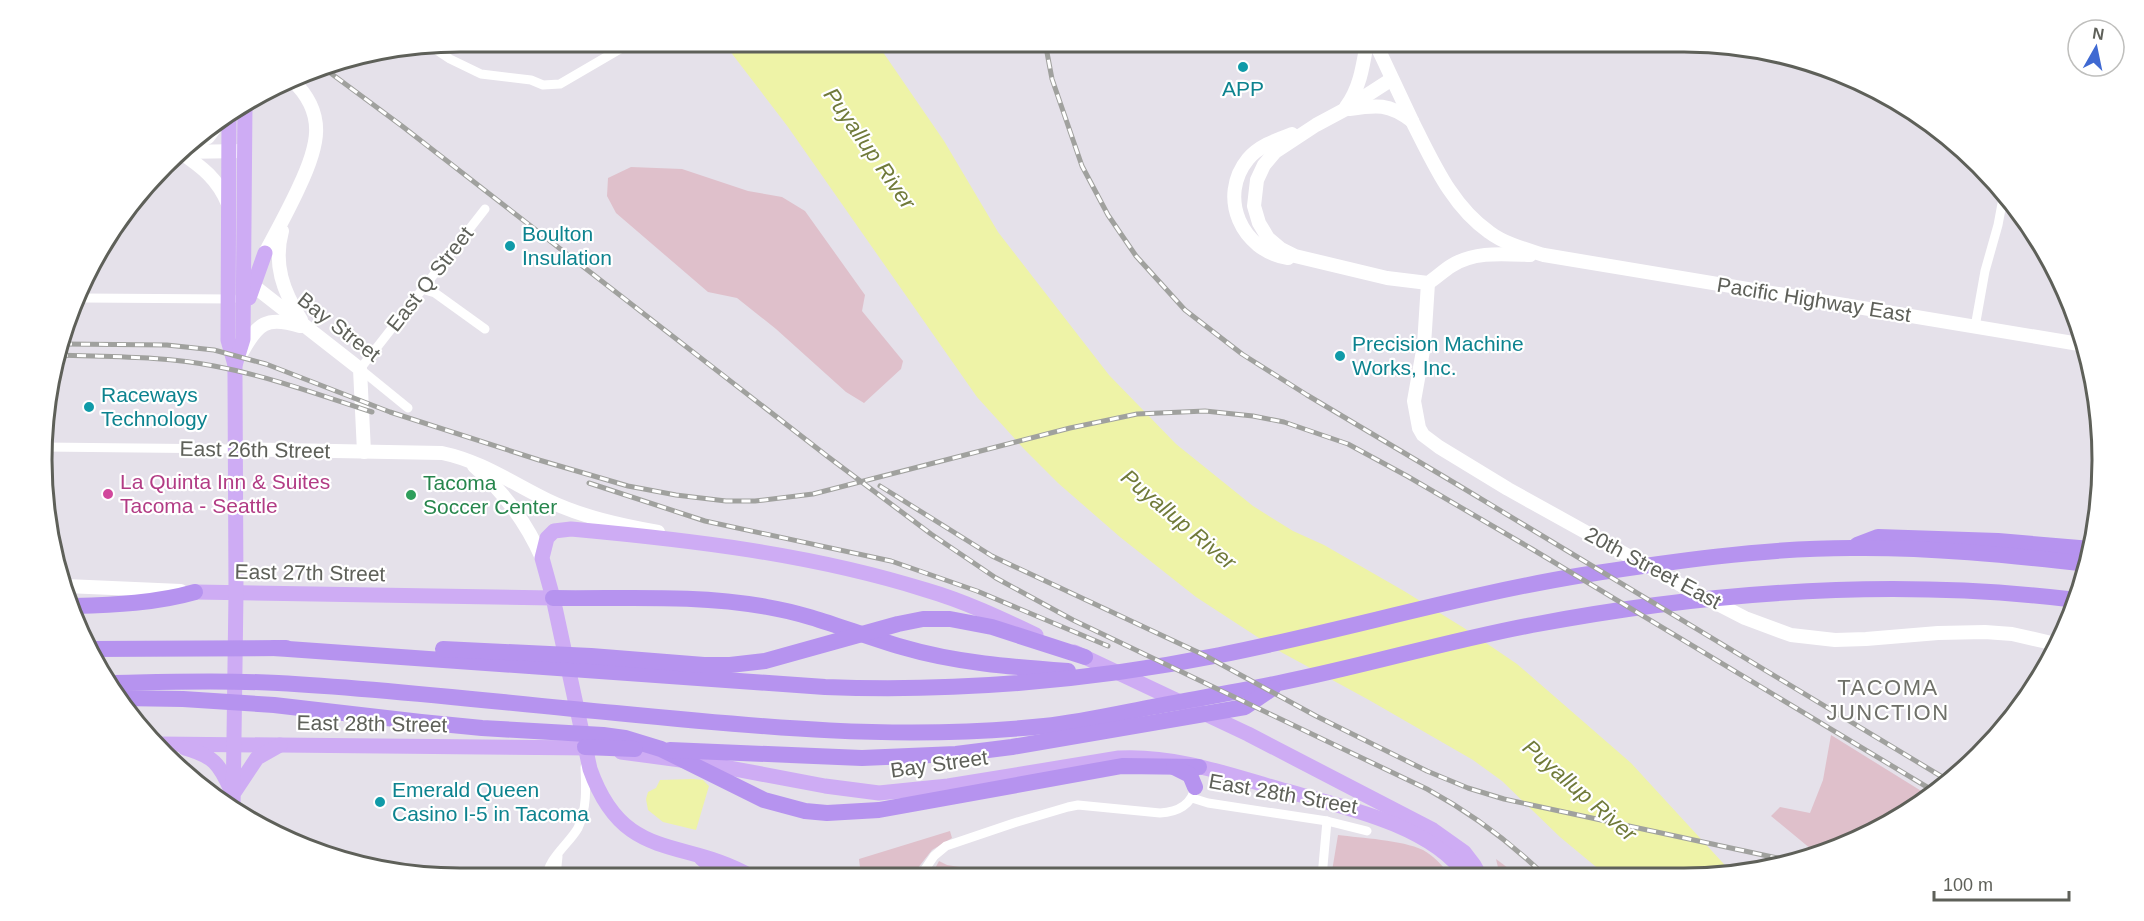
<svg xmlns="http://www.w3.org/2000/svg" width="2144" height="921" font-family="Arial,sans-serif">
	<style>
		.green { fill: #dfc0cb }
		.water { fill: #eef3a7 }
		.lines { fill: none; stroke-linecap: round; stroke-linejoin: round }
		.street { stroke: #fff; stroke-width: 9 }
		.secondary { stroke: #fff; stroke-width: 14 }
		.primary { stroke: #ceacf4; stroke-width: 15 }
		.highway { stroke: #b693ef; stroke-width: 16 }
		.rail-casing { stroke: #a0a19e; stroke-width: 5 }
		.rail { stroke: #fff; stroke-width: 3; stroke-dasharray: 9; stroke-linecap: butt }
		.culture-dot { fill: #0f9aa8; stroke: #fff; stroke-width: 2 }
		.hotel-dot { fill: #d1479c; stroke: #fff; stroke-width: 2 }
		.leisure-dot { fill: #2e9e5b; stroke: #fff; stroke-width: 2 }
		.labels { text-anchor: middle; stroke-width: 4.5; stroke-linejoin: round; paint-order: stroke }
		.culture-label { font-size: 21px; fill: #0d838f; stroke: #fff; text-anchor: start }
		.street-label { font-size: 21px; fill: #5e6059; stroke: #fff }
		.hotel-label { font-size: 21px; fill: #b23c85; stroke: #fff; text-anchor: start }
		.leisure-label { font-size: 21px; fill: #27864d; stroke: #fff; text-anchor: start }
		.water-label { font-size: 22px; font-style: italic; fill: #707a39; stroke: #fff }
		.neighbourhood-label { font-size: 22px; letter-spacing: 1.5px; fill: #70716a; stroke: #fff }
		.rim { fill: none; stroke: #5e6059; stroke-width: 3 }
	</style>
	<rect width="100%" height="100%" fill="#e5e1ea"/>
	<g class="green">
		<path d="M631,167L682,169L748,191L782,197L805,211L865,295L862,311L903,361L901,369L864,403L846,392L776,329L737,298L708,292L616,213L607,196L608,178Z"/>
		<path d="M1831,735L1931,797L1844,847L1817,854L1771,816L1780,807L1810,813L1823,780Z"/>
		<path d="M950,831L952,838L932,850L910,878L861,876L859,859Z"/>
		<path d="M1338,835C1361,838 1402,840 1423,850C1434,856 1443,866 1450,876L1331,877Z"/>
		<path d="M1496,859L1516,874L1518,876H1500Z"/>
		<path d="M939,861L947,865L1020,877L1037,868L1093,877L930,878Z"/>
	</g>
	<g class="water">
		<path d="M723,42H876L944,141L998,232L1109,375L1176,444L1253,506L1293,531L1324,545L1404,591L1464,628L1517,664L1631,763L1734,875L1607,876L1560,837L1502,781L1473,760L1369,700L1279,651L1196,597L1120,537L1058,483L1024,449L977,397L788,127Z"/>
		<path d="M693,779L703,780L709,786L696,830L663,822L648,810L646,799L648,792L656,788L660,780Z"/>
	</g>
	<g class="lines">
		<g class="street">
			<path d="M432,47L450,59L481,74L531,80L543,85L560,84L632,42"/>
			<path d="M422,289L435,293L485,329"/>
			<path d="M81,298L233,299"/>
			<path d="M1975,327L1985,271L1998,225L2004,193"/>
			<path d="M408,408L360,369L485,209"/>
			<path d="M43,447L234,449"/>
			<path d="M1192,798L1208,803L1327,821L1367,831"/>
			<path d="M1322,877L1327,821"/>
			<path d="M919,878L934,856L946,846L1014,823L1068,807L1078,805L1160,813C1177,812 1192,805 1195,787"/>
			<path d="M547,879C546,860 569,844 578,828C587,809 586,788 585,767"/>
			<path d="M552,879L557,866L558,856"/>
		</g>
		<g class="secondary">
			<path d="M1375,42C1388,70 1401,97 1414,125C1434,164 1452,206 1489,232C1505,244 1525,249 1544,255L2085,345"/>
			<path d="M1392,79L1344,110L1316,125L1275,152L1264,165L1257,180L1254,206L1259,223L1268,238L1281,249L1295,256L1387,278L1428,283C1436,278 1443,271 1451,266C1474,251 1503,254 1530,255"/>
			<path d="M1346,107C1360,88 1363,66 1367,42"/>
			<path d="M1349,109C1376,105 1389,103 1412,121"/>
			<path d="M182,151L208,137L221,120"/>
			<path d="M180,152C202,167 218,179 228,204"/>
			<path d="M180,152L244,151"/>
			<path d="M282,231C273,264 283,291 301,320"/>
			<path d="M265,253C277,231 289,209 299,187C318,147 328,114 292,80"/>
			<path d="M1288,258C1242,251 1217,197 1248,159C1259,146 1276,140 1292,134"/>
			<path d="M245,279L360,369L364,452"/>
			<path d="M1428,283L1424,345L1414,401L1419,428L1423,435L1439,447L1508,489L1679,584L1745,618L1791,635L1835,640L1866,639L1938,633L1985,632L2012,634L2056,644"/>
			<path d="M242,352C258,323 266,316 300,326"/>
			<path d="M234,449L442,453C481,461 512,483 547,500C582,517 620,525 658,532"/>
			<path d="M474,466C504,492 526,522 542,558"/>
			<path d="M66,586L181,591"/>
		</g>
		<g class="primary">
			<path d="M229,114L228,340L235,365"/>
			<path d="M249,298L265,253"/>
			<path d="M195,592L553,598"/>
			<path d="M1074,652L1248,734L1433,830L1464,852L1474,865L1480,876"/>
			<path d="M159,744L594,748"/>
			<path d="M185,748C213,756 219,763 231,790"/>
			<path d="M621,752L703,763L825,786L879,793L948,786L1119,758C1174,755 1227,774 1279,789C1336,805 1432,824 1466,876"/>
			<path d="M235,791L257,758L280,745"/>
			<path d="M233,810L236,593L235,377V365L243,339L245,103"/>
			<path d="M701,858L715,870L719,878"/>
			<path d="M754,878C684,836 624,865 590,769L553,598L542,558L547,538L554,531L571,529C691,540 811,554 926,590C964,601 1000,618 1036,635"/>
		</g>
		<g class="highway">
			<path d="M1857,545L1878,537L1998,541L2091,549"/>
			<path d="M553,598C624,599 697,594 767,607C815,615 856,634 902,647C956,663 1012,667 1068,671"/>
			<path d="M74,606C114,605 157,603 195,592"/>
			<path d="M274,648L825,687C958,692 1090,681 1220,655C1342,631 1461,595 1583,575C1668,562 1764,548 1851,548C1929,547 2009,555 2087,564"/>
			<path d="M90,649L286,648"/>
			<path d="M443,649L591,656L704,665H730L765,661L898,624L923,619H950L992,627L1085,657"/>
			<path d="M109,683C165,682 222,680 278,683C391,689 504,703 616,713C758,727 901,741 1044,726C1080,722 1116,714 1152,707C1194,699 1237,692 1279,683C1364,666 1447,641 1532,625C1711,591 1896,578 2077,600"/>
			<path d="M121,698L183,699L274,705L421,722L482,728L603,735L625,738L661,749L764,800L805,811L827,813L879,810L1122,766L1199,767"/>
			<path d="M585,747L635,749"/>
			<path d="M670,750L862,758L956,754L1012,747L1245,707L1273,688"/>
			<path d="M1174,767L1190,775L1195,787"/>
		</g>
		<defs>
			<g id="rail">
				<path d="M1045,42L1052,79L1082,166L1108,215L1136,256L1185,310L1242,354L1307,395L1458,485L1949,781"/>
				<path d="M321,66L402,126L827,456L931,534L996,578L1073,620L1427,789C1471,813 1509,841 1545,876"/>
				<path d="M63,344L167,345L214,350L266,364L390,412L539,460L628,486L676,495L726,501H755L813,494L1070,428L1137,414L1205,411L1253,416L1284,422L1348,444L1407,476L1532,549L1937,793"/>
				<path d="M59,355C111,357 164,356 214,366C268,376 320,395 372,412"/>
				<path d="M589,483L705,521L891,561L977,591L1108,646"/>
				<path d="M880,486L992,556L1204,655L1316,716L1427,771L1468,788L1504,799L1791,861"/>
			</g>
		</defs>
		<use href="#rail" class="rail-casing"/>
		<use href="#rail" class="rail"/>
	</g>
	<g class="culture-dot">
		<circle cx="1243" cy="67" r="6"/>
		<circle cx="510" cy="246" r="6"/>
		<circle cx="1340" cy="356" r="6"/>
		<circle cx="89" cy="407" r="6"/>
		<circle cx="380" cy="802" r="6"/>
	</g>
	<circle class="hotel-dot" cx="108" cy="494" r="6"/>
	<circle class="leisure-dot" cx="411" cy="495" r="6"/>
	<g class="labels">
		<g class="culture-label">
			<text x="1243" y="96" text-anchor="middle">APP</text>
			<text x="522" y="241">Boulton<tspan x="522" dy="24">Insulation</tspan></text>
			<text x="1352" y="351">Precision Machine<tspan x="1352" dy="24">Works, Inc.</tspan></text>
			<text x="101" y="402">Raceways<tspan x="101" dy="24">Technology</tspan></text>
			<text x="392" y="797">Emerald Queen<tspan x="392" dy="24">Casino I-5 in Tacoma</tspan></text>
		</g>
		<g class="street-label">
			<text transform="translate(430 279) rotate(-52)" y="7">East Q Street</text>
			<text transform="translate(1814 300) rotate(9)" y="7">Pacific Highway East</text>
			<text transform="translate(339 327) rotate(38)" y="7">Bay Street</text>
			<text transform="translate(255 450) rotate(1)" y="7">East 26th Street</text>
			<text transform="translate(1653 568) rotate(28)" y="7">20th Street East</text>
			<text transform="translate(310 573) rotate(1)" y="7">East 27th Street</text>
			<text transform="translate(372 724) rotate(1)" y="7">East 28th Street</text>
			<text transform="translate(939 764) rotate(-8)" y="7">Bay Street</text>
			<text transform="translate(1283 794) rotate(10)" y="7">East 28th Street</text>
		</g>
		<g class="hotel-label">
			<text x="120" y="489">La Quinta Inn &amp; Suites<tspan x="120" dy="24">Tacoma - Seattle</tspan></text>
		</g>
		<g class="leisure-label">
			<text x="423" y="490">Tacoma<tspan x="423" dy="24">Soccer Center</tspan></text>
		</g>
		<g class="water-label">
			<text transform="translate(870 148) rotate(55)" y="8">Puyallup River</text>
			<text transform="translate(1179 519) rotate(40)" y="8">Puyallup River</text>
			<text transform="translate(1580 790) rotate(41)" y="8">Puyallup River</text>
		</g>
		<g class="neighbourhood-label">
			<text x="1888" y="695">TACOMA<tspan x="1888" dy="25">JUNCTION</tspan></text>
		</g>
	</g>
	<path d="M0 0H2144V921H0ZM460 52H1684A408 408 0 0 1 2092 460V460A408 408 0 0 1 1684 868H460A408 408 0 0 1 52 460V460A408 408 0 0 1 460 52Z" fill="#fff" fill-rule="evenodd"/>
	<path class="rim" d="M460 52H1684A408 408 0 0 1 2092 460V460A408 408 0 0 1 1684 868H460A408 408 0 0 1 52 460V460A408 408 0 0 1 460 52Z"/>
	<g transform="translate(2096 48) rotate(9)"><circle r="28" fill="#ffffff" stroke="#bfbfbd" stroke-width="1.5"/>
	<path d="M0-4.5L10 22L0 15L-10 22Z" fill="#3f69d2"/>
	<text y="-9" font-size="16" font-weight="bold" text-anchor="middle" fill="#5e6059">N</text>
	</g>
	<path d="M1934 891v9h135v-9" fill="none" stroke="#5e6059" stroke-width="3"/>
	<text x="1943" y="891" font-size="18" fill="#5e6059" stroke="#ffffff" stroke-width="4.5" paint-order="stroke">100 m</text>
</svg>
